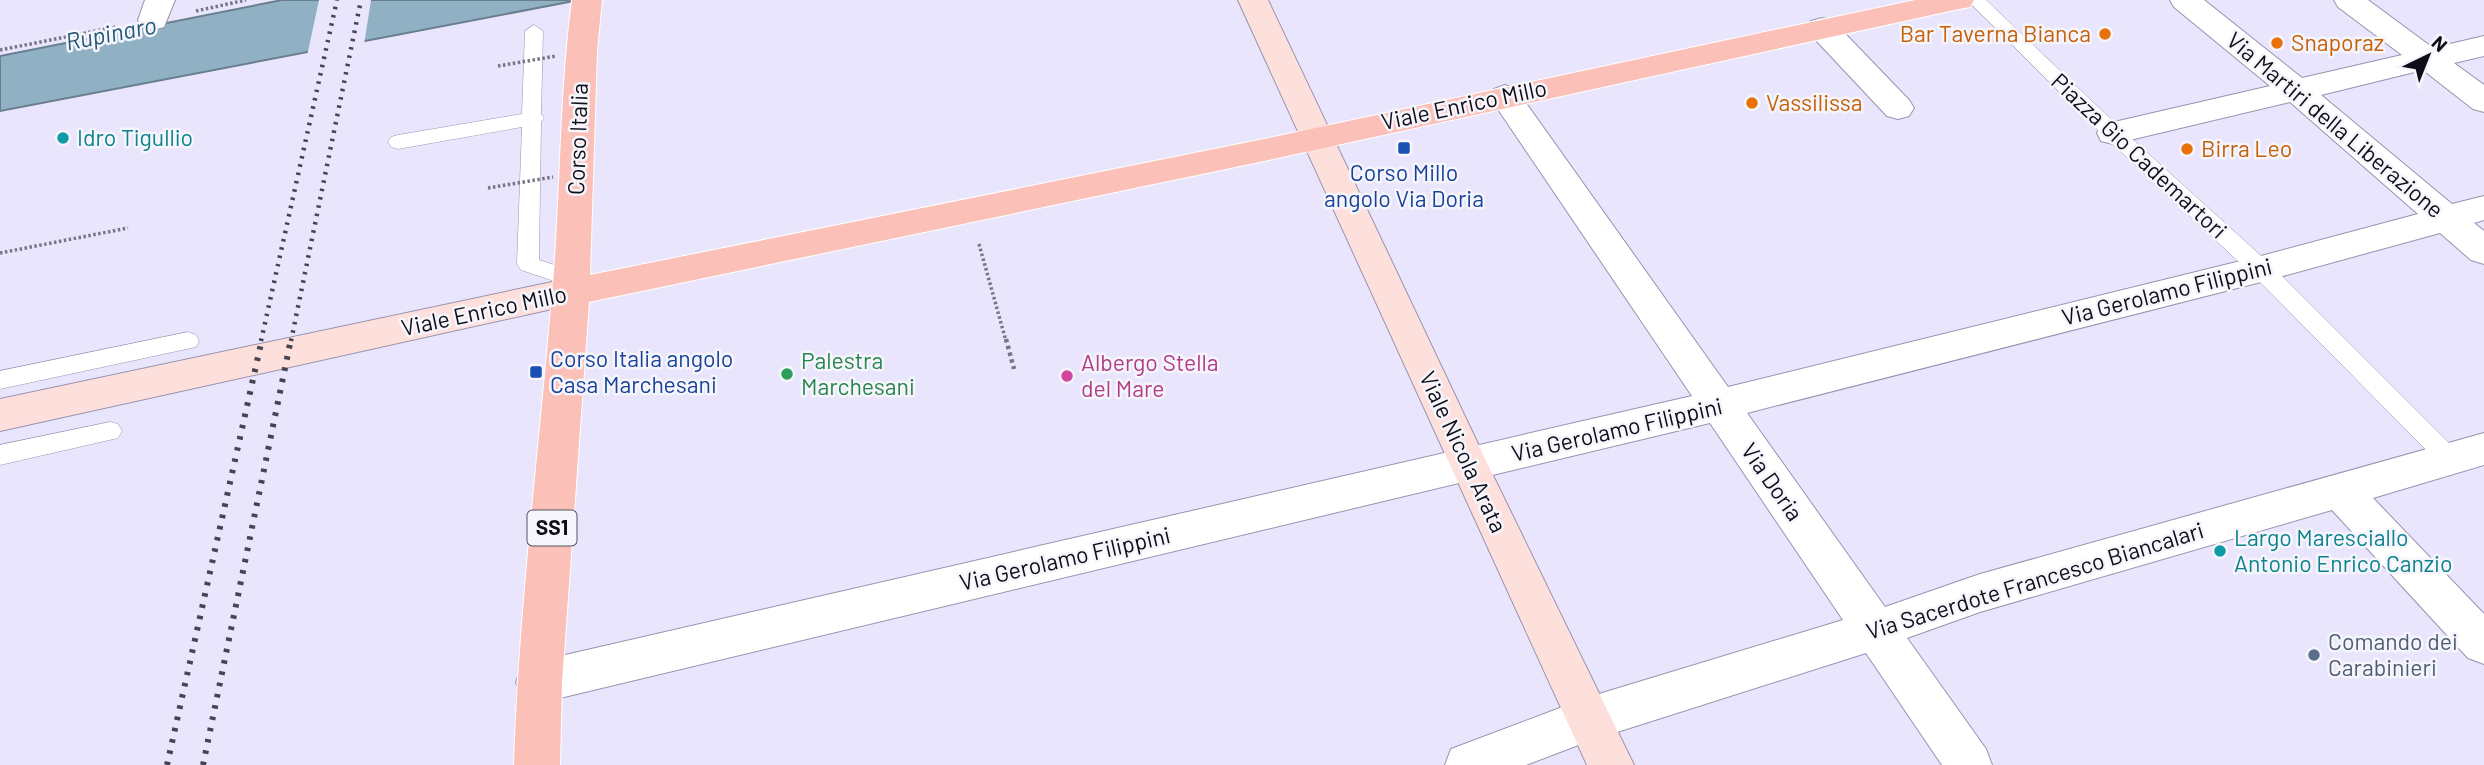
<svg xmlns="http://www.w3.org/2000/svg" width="2484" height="765" font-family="Barlow,sans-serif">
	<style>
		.water { fill: #90b0c3; stroke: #697f8f; stroke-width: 2 }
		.pier { fill: #e9e5fd }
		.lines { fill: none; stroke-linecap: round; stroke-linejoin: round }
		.lane-casing { stroke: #9893af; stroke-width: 1 }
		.street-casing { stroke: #9893af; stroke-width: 2 }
		.secondary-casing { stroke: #9893af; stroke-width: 2 }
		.primary-casing { stroke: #fff; stroke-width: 2 }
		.path-far1 { stroke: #787586; stroke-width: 3.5; stroke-dasharray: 2.5 2.5; stroke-linecap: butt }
		.path { stroke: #787586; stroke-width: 4.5; stroke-dasharray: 3.5 3.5; stroke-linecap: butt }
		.lane { fill: #fff; fill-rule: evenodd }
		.street { fill: #fff; fill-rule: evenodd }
		.secondary { fill: #fde0dc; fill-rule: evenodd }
		.primary { fill: #fbc1b8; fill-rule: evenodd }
		.rail-far1 { stroke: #474452; stroke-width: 4.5; stroke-dasharray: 2.5 6; stroke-linecap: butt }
		.rail { stroke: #474452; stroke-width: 6; stroke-dasharray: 3.5 8; stroke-linecap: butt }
		.path-bridge { stroke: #787586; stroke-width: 3.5; stroke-dasharray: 2.5 2.5; stroke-linecap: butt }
		.food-dot { fill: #e8710a; stroke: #f6f5fb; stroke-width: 2.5 }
		.culture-dot { fill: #0f9aa8; stroke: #f6f5fb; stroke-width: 2.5 }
		.transit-dot { fill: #1a4fb4; stroke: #f6f5fb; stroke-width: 2.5 }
		.leisure-dot { fill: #2e9e5b; stroke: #f6f5fb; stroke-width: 2.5 }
		.hotel-dot { fill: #d1479c; stroke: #f6f5fb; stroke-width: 2.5 }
		.service-dot { fill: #5c6f8a; stroke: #f6f5fb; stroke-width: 2.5 }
		.labels { text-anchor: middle; stroke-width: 5; stroke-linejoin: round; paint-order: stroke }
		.shield { fill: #f6f5fb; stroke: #54535b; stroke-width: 2 }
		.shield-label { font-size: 21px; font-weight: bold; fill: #0f0d17 }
		.food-label { font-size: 23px; fill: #c56008; stroke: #f6f5fb; text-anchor: start }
		.street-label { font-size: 23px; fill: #0f0d17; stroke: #f6f5fb }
		.culture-label { font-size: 23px; fill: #0d838f; stroke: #f6f5fb; text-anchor: start }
		.transit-label { font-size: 23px; fill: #164399; stroke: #f6f5fb }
		.leisure-label { font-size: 23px; fill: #27864d; stroke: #f6f5fb; text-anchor: start }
		.hotel-label { font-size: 23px; fill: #b23c85; stroke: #f6f5fb; text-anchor: start }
		.service-label { font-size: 23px; fill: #4e5e75; stroke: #f6f5fb; text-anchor: start }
		.water-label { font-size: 24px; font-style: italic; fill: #235a77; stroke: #f6f5fb }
	</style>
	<rect width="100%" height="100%" fill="#e9e5fd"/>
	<path class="water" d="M282,0H579L0,111V56Z"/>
	<path class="pier" d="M319,0H371L364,45L307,56Z"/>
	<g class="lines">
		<defs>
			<g id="lane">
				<path d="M1967,0H1986L2120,128L2269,263L2459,453L2463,460L2459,467L2451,470L2443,467L2253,275L2106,138Z"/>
				<path d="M534,25L543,31L541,114L544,118L541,122L539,260L580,273L583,279L580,285L572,287L521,270L517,264L522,127L398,149L391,147L388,142L391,137L398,135L522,114L525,31Z"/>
				<path d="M188,332L196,335L199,341L196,347L0,389V371Z"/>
				<path d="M110,422L118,424L122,431L118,438L0,465V445Z"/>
			</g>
			<g id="street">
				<path d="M145,0H175L164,27L153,30L142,27L138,20Z"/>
				<path d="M2170,0H2204L2302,78L2402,55L2338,7L2334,0H2368L2433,48L2484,36V56L2454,63L2484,85V112L2473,109L2423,70L2321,95L2452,204L2484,196V220L2474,223L2484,231V264L2471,260L2440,233L2261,282L1747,413L1885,607L1980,574L2484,433V465L2373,498L2484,614V664L2468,658L2332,510L1980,612L1907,638L1986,749L1992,765H1942L1866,653L1589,741L1526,765H1445L1451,749L1589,697L1843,620L1710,423L539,703L523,697L516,682L523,667L539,661L1692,396L1489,96L1494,89L1505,85L1516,89L1728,387L2261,256L2418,214L2290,102L2113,144L2101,141L2097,133L2101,125L2270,86L2174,7Z"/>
				<path d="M1822,18L1833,21L1909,100L1914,108L1909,116L1898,119L1887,116L1811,35L1807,28L1811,21Z"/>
			</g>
			<g id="secondary">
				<path d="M1238,0H1268L1488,465L1634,765H1587Z"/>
				<path d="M571,278L584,282L589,292L584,302L0,431V399Z"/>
			</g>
			<path id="primary" d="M572,0H602L597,51L590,275L1269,138L1915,0H1974L1970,7L1959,9L1269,160L589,302L562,682L560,765H514C519,608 539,452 552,296C561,197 559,98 572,0Z"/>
		</defs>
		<use href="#lane" class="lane-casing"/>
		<use href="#street" class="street-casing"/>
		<use href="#secondary" class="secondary-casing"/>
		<use href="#primary" class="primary-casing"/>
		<g class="path-far1">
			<path d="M196,11L246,0"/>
			<path d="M0,50L116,27"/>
			<path d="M979,244L1006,341"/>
			<path d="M0,253L128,228"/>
		</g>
		<path class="path" d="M1006,339L1014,369"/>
		<use href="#lane" class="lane"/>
		<use href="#street" class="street"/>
		<use href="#secondary" class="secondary"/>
		<use href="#primary" class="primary"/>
		<g class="rail-far1">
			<path d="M261,341L337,0"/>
			<path d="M291,341L361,0"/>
		</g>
		<g class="rail">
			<path d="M167,765L262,339"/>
			<path d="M203,765L291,339"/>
		</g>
		<g class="path-bridge">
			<path d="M498,66L556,56"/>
			<path d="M488,188L553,177"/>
		</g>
	</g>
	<g class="food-dot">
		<circle cx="2105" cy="34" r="7"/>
		<circle cx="2277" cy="43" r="7"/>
		<circle cx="1752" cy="103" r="7"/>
		<circle cx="2187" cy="149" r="7"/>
	</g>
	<g class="culture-dot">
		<circle cx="63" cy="138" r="7"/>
		<circle cx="2220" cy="551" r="7"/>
	</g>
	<g class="transit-dot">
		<rect x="1397" y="141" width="14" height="14" rx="3.5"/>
		<rect x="529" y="365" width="14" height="14" rx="3.5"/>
	</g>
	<circle class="leisure-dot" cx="787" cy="374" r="7"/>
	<circle class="hotel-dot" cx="1067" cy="376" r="7"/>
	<circle class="service-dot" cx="2314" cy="655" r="7"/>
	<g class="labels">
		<rect class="shield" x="527.5" y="510.5" width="49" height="35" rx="5"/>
		<g class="shield-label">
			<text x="552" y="535">SS1</text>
		</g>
		<g class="food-label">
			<text x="2091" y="42" text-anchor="end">Bar Taverna Bianca</text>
			<text x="2291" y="51">Snaporaz</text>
			<text x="1766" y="111">Vassilissa</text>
			<text x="2201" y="157">Birra Leo</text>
		</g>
		<g class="street-label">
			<text transform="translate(1464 105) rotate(-12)" y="8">Viale Enrico Millo</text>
			<text transform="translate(2335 125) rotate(40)" y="8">Via Martiri della Liberazione</text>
			<text transform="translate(578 139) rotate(-88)" y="8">Corso Italia</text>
			<text transform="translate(2139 156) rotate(43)" y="8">Piazza Gio Cademartori</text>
			<text transform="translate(2167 292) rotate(-14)" y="8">Via Gerolamo Filippini</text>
			<text transform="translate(484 311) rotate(-12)" y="8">Viale Enrico Millo</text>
			<text transform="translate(1617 430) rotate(-13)" y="8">Via Gerolamo Filippini</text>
			<text transform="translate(1463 452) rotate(65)" y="8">Viale Nicola Arata</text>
			<text transform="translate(1772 482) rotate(55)" y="8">Via Doria</text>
			<text transform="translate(1065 559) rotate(-13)" y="8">Via Gerolamo Filippini</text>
			<text transform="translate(2035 581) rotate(-17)" y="8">Via Sacerdote Francesco Biancalari</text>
		</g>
		<g class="culture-label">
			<text x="77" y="146">Idro Tigullio</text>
			<text x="2234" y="546">Largo Maresciallo<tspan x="2234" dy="26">Antonio Enrico Canzio</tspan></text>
		</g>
		<g class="transit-label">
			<text x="1404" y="181">Corso Millo<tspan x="1404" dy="26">angolo Via Doria</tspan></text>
			<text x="550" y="367" text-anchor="start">Corso Italia angolo<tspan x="550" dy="26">Casa Marchesani</tspan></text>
		</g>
		<g class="leisure-label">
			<text x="801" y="369">Palestra<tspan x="801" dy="26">Marchesani</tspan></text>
		</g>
		<g class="hotel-label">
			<text x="1081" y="371">Albergo Stella<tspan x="1081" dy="26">del Mare</tspan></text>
		</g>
		<g class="service-label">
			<text x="2328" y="650">Comando dei<tspan x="2328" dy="26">Carabinieri</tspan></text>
		</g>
		<g class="water-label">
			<text transform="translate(111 34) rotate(-11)" y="8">Rupinaro</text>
		</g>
	</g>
	<g transform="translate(2428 56) rotate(43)" stroke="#f6f5fb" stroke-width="5" paint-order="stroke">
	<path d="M0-5L12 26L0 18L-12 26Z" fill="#0f0d17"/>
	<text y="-10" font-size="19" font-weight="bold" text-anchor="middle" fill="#0f0d17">N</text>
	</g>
</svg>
